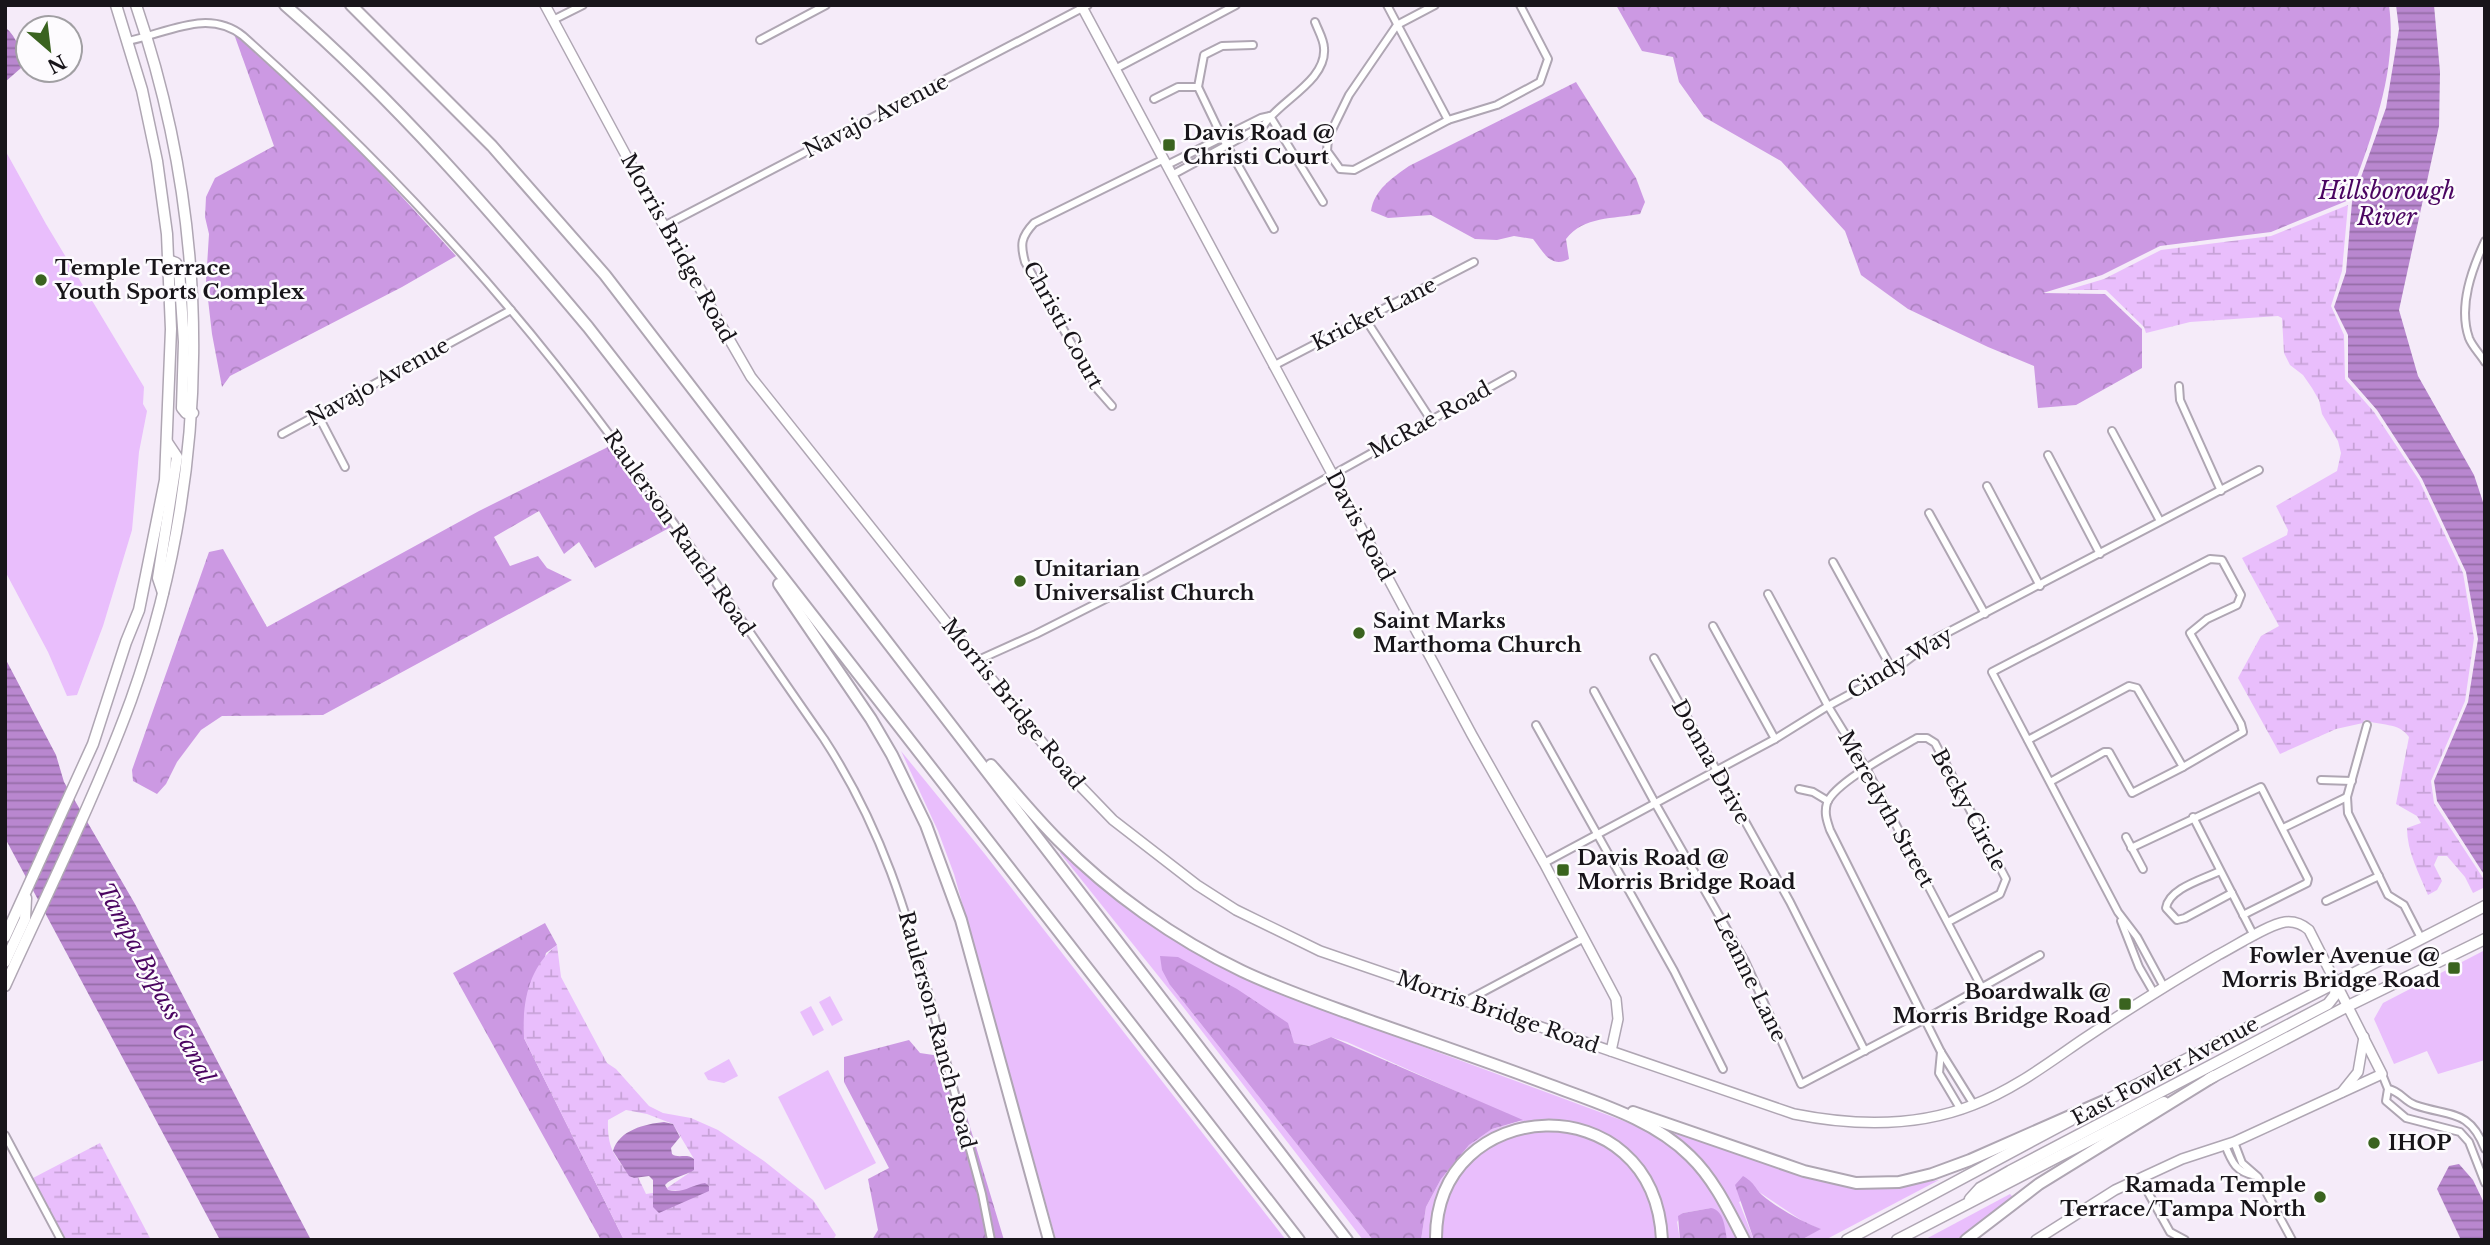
<svg xmlns="http://www.w3.org/2000/svg" width="2490" height="1245" font-family="'Libre Baskerville',serif">
	<style>
		.green { fill: #e9befc }
		.forest { fill: url(#forest-crowns) }
		.wetland { fill: url(#wetland-marsh); fill-rule: evenodd }
		.water { fill: url(#water-rules) }
		.lines { fill: none; stroke-linecap: round; stroke-linejoin: round }
		.street-casing { stroke: #afa6b3; stroke-width: 10 }
		.secondary-casing { stroke: #afa6b3; stroke-width: 12 }
		.primary-casing { stroke: #afa6b3; stroke-width: 13 }
		.highway-casing { stroke: #afa6b3; stroke-width: 14 }
		.street { stroke: #fff; stroke-width: 6 }
		.secondary { stroke: #fff; stroke-width: 9 }
		.primary { stroke: #fff; stroke-width: 10 }
		.highway { stroke: #fff; stroke-width: 10 }
		.poi-dot { fill: #3a631f; stroke: #fdfbfe; stroke-width: 2.5 }
		.labels { text-anchor: middle; stroke-width: 5; stroke-linejoin: round; paint-order: stroke }
		.street-label { font-size: 21px; fill: #18151a; stroke: #fdfbfe }
		.poi-label { font-size: 21px; font-weight: bold; fill: #18151a; stroke: #fdfbfe; text-anchor: start }
		.water-label { font-size: 23px; font-style: italic; fill: #4b0561; stroke: #fdfbfe }
	</style>
	<defs>
		<pattern id="forest-crowns" width="20" height="18" patternUnits="userSpaceOnUse" patternTransform="scale(1.75)"><rect width="20" height="18" fill="#cc99e3"/><path d="M2 6a3 3 0 1 1 6 0M12 15a3 3 0 1 1 6 0" fill="none" stroke="#ae83c2"/></pattern>
		<pattern id="wetland-marsh" width="20" height="14" patternUnits="userSpaceOnUse" patternTransform="scale(1.75)"><rect width="20" height="14" fill="#e9befc"/><path d="M1 5h8M5 5V1M11 12h8M15 12V8" fill="none" stroke="#c7a2d7"/></pattern>
		<pattern id="water-rules" width="6" height="5" patternUnits="userSpaceOnUse" patternTransform="scale(1.75)"><rect width="6" height="5" fill="#b987cf"/><path d="M0 2.5h6" fill="none" stroke="#956da7"/></pattern>
	</defs>
	<rect width="100%" height="100%" fill="#f5ebf9"/>
	<g class="green">
		<path d="M5,150L46,224L144,387L143,404L147,411L139,452L132,530L103,626L77,695L67,696L48,652L5,571Z"/>
		<path d="M901,751L984,853L1286,1240H1056L954,874L938,831Z"/>
		<path d="M1062,851L1080,868L1217,964L1286,996L1651,1131L1665,1139L1704,1176L1741,1240H1727L1711,1208L1683,1213L1677,1222L1680,1240H1667C1663,1164 1598,1104 1521,1125C1507,1129 1493,1134 1482,1142C1474,1149 1468,1159 1461,1167C1440,1195 1434,1204 1432,1240H1421L1426,1207L1441,1179L1469,1145L1492,1129L1522,1121L1347,1042L1331,1037L1309,1046L1294,1043L1170,985L1373,1240H1363L1184,1008L1060,853Z"/>
		<path d="M2485,950V1060L2438,1074L2427,1051L2394,1064L2374,1019L2383,1003Z"/>
		<path d="M830,996L843,1020L832,1026L819,1002Z"/>
		<path d="M811,1006L824,1030L813,1036L800,1012Z"/>
		<path d="M729,1059L738,1076L724,1083L708,1080L704,1073Z"/>
		<path d="M828,1070L876,1163L825,1190L778,1097Z"/>
		<path d="M1536,1129L1583,1134L1618,1152L1644,1182L1659,1240H1440C1443,1226 1443,1210 1448,1196C1463,1156 1498,1141 1536,1129Z"/>
		<path d="M1670,1129L1822,1181C1865,1191 1897,1186 1939,1180L1825,1240H1801L1820,1229L1804,1222L1759,1192L1739,1202L1754,1240H1749C1727,1199 1709,1159 1669,1133Z"/>
		<path d="M2010,1194L2013,1197L1956,1240H1924Z"/>
	</g>
	<g class="forest">
		<path d="M1616,5H2389C2398,73 2371,137 2349,200L2271,232L2160,246L2102,275L2043,293L2105,294L2142,329V368L2076,405L2038,408L2034,366L1988,347L1908,309L1861,275L1845,231L1781,161L1704,117L1679,82L1673,57L1642,51Z"/>
		<path d="M234,34L293,87L372,164L456,256L402,287L230,376L222,387L212,334L206,282L209,234L205,217L206,197L215,178L274,146Z"/>
		<path d="M1576,82L1636,178L1645,202L1640,214C1613,219 1584,216 1566,239L1569,259C1550,269 1543,251 1533,239L1514,236L1497,240L1475,239L1431,215L1388,218L1371,211C1374,190 1392,178 1409,166Z"/>
		<path d="M612,445L671,527L595,568L579,542L564,554L539,511L494,537L510,566L538,556L547,568L572,580L323,715L222,716L201,730L177,762L166,784L157,794L133,781L132,770L209,552L223,549L267,627L479,511Z"/>
		<path d="M545,923L557,945L546,953L524,1038L624,1240H601L453,973Z"/>
		<path d="M1160,956L1178,957L1237,989L1288,1023L1294,1043L1309,1046L1331,1037L1523,1120L1492,1129L1469,1145L1441,1179L1426,1207L1421,1240H1373L1170,985L1162,970Z"/>
		<path d="M909,1040L920,1053L940,1056L978,1194L987,1240H872L878,1230L868,1179L889,1168L844,1082V1057Z"/>
		<path d="M958,1087L1004,1240H995L986,1193Z"/>
		<path d="M1743,1176C1755,1183 1754,1187 1762,1195C1779,1209 1801,1221 1821,1229L1801,1240H1754L1735,1185Z"/>
		<path d="M1711,1208C1724,1210 1725,1228 1727,1240H1680L1678,1216L1683,1213Z"/>
	</g>
	<g class="wetland">
		<path d="M2348,205L2342,271L2331,306L2344,335L2345,379L2374,412L2419,480L2463,573L2474,638L2465,701L2431,781L2434,803L2485,881V887L2473,893L2465,877L2447,856H2438L2434,865L2442,881L2437,890L2428,895C2419,873 2407,852 2407,828L2421,823L2417,816L2396,804L2409,737C2399,722 2380,726 2364,720L2363,723L2336,729L2280,754L2238,678L2261,636L2279,626L2242,558L2287,535L2288,530L2276,506L2337,471L2341,453L2338,441L2322,414L2319,400L2312,388L2303,375L2290,365L2284,353L2282,318L2278,316L2190,322L2146,333L2144,327L2106,290H2067L2104,279L2161,250L2271,236Z"/>
		<path d="M557,945L561,977L607,1063L616,1069L649,1106L663,1113L691,1118L718,1130L764,1161L813,1200L836,1235L833,1240H624L524,1038C522,1004 528,968 557,945ZM626,1110L647,1114L673,1124L694,1159L689,1173L667,1188L668,1190L683,1191L696,1184L654,1207L653,1193L646,1194L638,1177L633,1178C615,1157 607,1149 608,1120Z"/>
		<path d="M100,1143L151,1240H66L33,1178Z"/>
	</g>
	<g class="water">
		<path d="M2396,5H2434L2440,72L2439,126L2399,310L2418,376L2474,475L2485,508V876L2437,801L2434,781L2468,702L2478,639L2466,572L2422,479L2377,410L2348,377V335L2334,307L2346,272L2352,202L2386,108L2399,29Z"/>
		<path d="M5,27C18,38 21,52 21,68L5,82Z"/>
		<path d="M5,658L56,755L64,782L135,904L311,1240H220L5,838Z"/>
		<path d="M664,1122L673,1124L680,1137L671,1148L672,1154C678,1159 687,1153 694,1159V1170C685,1176 672,1177 665,1185L668,1190C683,1194 691,1185 705,1183L709,1186V1191L659,1213L653,1207V1180L649,1176L634,1178L629,1176L613,1151C619,1130 645,1124 664,1122Z"/>
		<path d="M2459,1164L2473,1180L2485,1205V1240H2461L2437,1189L2449,1166Z"/>
	</g>
	<g class="lines">
		<defs>
			<g id="street">
				<path d="M1387,5L1448,120"/>
				<path d="M1435,5L1397,25L1349,95L1328,138L1327,151L1340,169L1354,170L1448,120L1497,105L1540,82L1548,59L1520,5"/>
				<path d="M553,20L583,5"/>
				<path d="M760,40L826,5"/>
				<path d="M128,41C168,33 208,8 243,36C354,135 463,248 556,365C651,485 736,613 824,739C882,828 907,912 934,1014C949,1074 966,1134 982,1194L991,1240"/>
				<path d="M1115,69L1236,5"/>
				<path d="M1198,87L1222,137L1274,229"/>
				<path d="M1198,87L1204,55L1222,46L1253,45"/>
				<path d="M1154,99L1178,87H1198"/>
				<path d="M1270,116L1323,202"/>
				<path d="M1167,165L1261,118L1270,116"/>
				<path d="M1172,175L1264,125C1279,101 1327,81 1324,48C1324,40 1318,30 1315,22"/>
				<path d="M664,226L1088,5"/>
				<path d="M2485,241C2472,269 2458,306 2469,338C2472,346 2480,354 2485,362"/>
				<path d="M1366,320L1431,420"/>
				<path d="M1273,366L1474,262"/>
				<path d="M2179,386L2180,400L2221,491"/>
				<path d="M1112,406L1098,390L1025,262C1020,244 1021,237 1034,223L1164,159"/>
				<path d="M318,415L345,467"/>
				<path d="M2112,431L2160,521"/>
				<path d="M282,434L511,310"/>
				<path d="M2048,455L2100,554"/>
				<path d="M1987,486L2040,586"/>
				<path d="M1929,513L1985,614"/>
				<path d="M1833,562L1893,671"/>
				<path d="M1768,594L1828,706L1866,768L1982,988"/>
				<path d="M1713,626L1775,739"/>
				<path d="M1654,658L1790,902L1865,1051"/>
				<path d="M976,661L1036,634L1147,578L1512,375"/>
				<path d="M1594,691L1655,803L1745,961L1801,1084L1925,1019L2040,955"/>
				<path d="M1536,725L1674,971L1723,1069"/>
				<path d="M2367,725L2347,797L2348,813L2388,895L2404,905L2421,938"/>
				<path d="M2028,740L2129,686L2137,688L2183,767"/>
				<path d="M2321,780L2352,781"/>
				<path d="M2050,782L2104,752H2109L2132,793L2183,767L2243,732L2241,724L2190,633L2207,619L2237,605L2241,595L2222,560L2210,559L1992,672L2118,912L2137,937L2164,987"/>
				<path d="M1799,789L1813,792L1828,801"/>
				<path d="M2193,817L2254,936"/>
				<path d="M2283,828L2347,797"/>
				<path d="M2126,837L2143,869"/>
				<path d="M2131,848L2261,787L2308,879L2307,883L2243,915"/>
				<path d="M1544,863L1775,739L1828,706L1893,671L1937,638L2259,470"/>
				<path d="M2220,871C2204,879 2169,888 2166,908L2177,920L2185,918L2232,893"/>
				<path d="M2326,901L2379,876"/>
				<path d="M2121,921L2139,967L2154,993"/>
				<path d="M1948,922L2000,894L2006,879L1935,743L1927,738H1917C1897,750 1835,782 1827,803C1824,813 1827,821 1830,830L1941,1052L1974,1105"/>
				<path d="M1466,1001L1584,938"/>
				<path d="M1941,1052L1939,1073L1961,1110"/>
				<path d="M2382,1074L2388,1089L2386,1101L2406,1118L2460,1132L2469,1142L2485,1183"/>
				<path d="M2388,1089C2400,1091 2404,1101 2415,1105C2449,1117 2469,1108 2485,1149"/>
				<path d="M5,1135L61,1240"/>
				<path d="M2234,1142L2242,1163L2258,1177L2292,1240"/>
				<path d="M2225,1145C2232,1163 2236,1172 2256,1176"/>
				<path d="M2140,1178L2170,1232L2185,1240"/>
			</g>
			<g id="secondary">
				<path d="M545,5L664,226L751,377L1060,765L1113,820L1197,885L1236,910L1320,951L1794,1114C1854,1126 1915,1128 1973,1105C2013,1090 2047,1064 2082,1040C2127,1010 2171,982 2218,955C2234,947 2269,924 2285,922C2294,921 2302,924 2309,930L2382,1074L2234,1142L2182,1159L2115,1190L2036,1240"/>
				<path d="M1081,5L1472,735L1544,863L1616,999L1618,1019L1611,1051"/>
				<path d="M2342,1092L2358,1072L2364,1037"/>
			</g>
			<g id="primary">
				<path d="M168,260L176,263L179,269L184,342L182,408L186,413H193"/>
				<path d="M163,593L158,578L177,457L167,442"/>
				<path d="M5,937L93,744L126,642L139,610L165,480L171,329L167,234L157,161L142,90L116,5"/>
				<path d="M5,962L25,919L26,898"/>
				<path d="M5,986C48,891 95,798 131,700C212,473 214,233 136,5"/>
				<path d="M2209,1079L2348,1006L2485,939"/>
				<path d="M2099,1104L2485,906"/>
				<path d="M1970,1199L1980,1188L2010,1171L2328,1004L2335,995L2336,981"/>
				<path d="M1847,1240L2071,1120"/>
				<path d="M1897,1240L2164,1102"/>
			</g>
			<g id="highway">
				<path d="M285,5C397,102 493,214 588,327L1299,1240"/>
				<path d="M351,5L492,146L605,275L1347,1240"/>
				<path d="M779,584L871,719L892,755L926,825L961,920L1049,1240"/>
				<path d="M991,765C1013,790 1034,816 1058,840C1110,893 1175,939 1242,971C1282,990 1324,1004 1365,1019C1427,1041 1489,1062 1550,1085C1597,1103 1653,1119 1690,1156C1714,1179 1729,1211 1744,1240"/>
				<path d="M1633,1112L1804,1171L1856,1183L1899,1182L1932,1174L1970,1160L2104,1101"/>
				<path d="M1436,1240C1434,1093 1655,1082 1662,1240"/>
				<path d="M1966,1240L2039,1184L2214,1076"/>
			</g>
		</defs>
		<use href="#street" class="street-casing"/>
		<use href="#secondary" class="secondary-casing"/>
		<use href="#primary" class="primary-casing"/>
		<use href="#highway" class="highway-casing"/>
		<use href="#street" class="street"/>
		<use href="#secondary" class="secondary"/>
		<use href="#primary" class="primary"/>
		<use href="#highway" class="highway"/>
	</g>
	<g class="poi-dot">
		<rect x="1162" y="138" width="14" height="14" rx="3.5"/>
		<circle cx="41" cy="280" r="7"/>
		<circle cx="1020" cy="581" r="7"/>
		<circle cx="1359" cy="633" r="7"/>
		<rect x="1556" y="863" width="14" height="14" rx="3.5"/>
		<rect x="2447" y="961" width="14" height="14" rx="3.5"/>
		<rect x="2118" y="997" width="14" height="14" rx="3.5"/>
		<circle cx="2374" cy="1143" r="7"/>
		<circle cx="2320" cy="1197" r="7"/>
	</g>
	<g class="labels">
		<g class="street-label">
			<text transform="translate(876 116) rotate(-27)" y="7">Navajo Avenue</text>
			<text transform="translate(678 248) rotate(61)" y="7">Morris Bridge Road</text>
			<text transform="translate(1374 314) rotate(-27)" y="7">Kricket Lane</text>
			<text transform="translate(1063 325) rotate(61)" y="7">Christi Court</text>
			<text transform="translate(378 382) rotate(-29)" y="7">Navajo Avenue</text>
			<text transform="translate(1430 420) rotate(-29)" y="7">McRae Road</text>
			<text transform="translate(1360 526) rotate(62)" y="7">Davis Road</text>
			<text transform="translate(679 533) rotate(55)" y="7">Raulerson Ranch Road</text>
			<text transform="translate(1900 663) rotate(-31)" y="7">Cindy Way</text>
			<text transform="translate(1013 704) rotate(51)" y="7">Morris Bridge Road</text>
			<text transform="translate(1711 762) rotate(61)" y="7">Donna Drive</text>
			<text transform="translate(1886 809) rotate(61)" y="7">Meredyth Street</text>
			<text transform="translate(1969 810) rotate(62)" y="7">Becky Circle</text>
			<text transform="translate(1750 978) rotate(64)" y="7">Leanne Lane</text>
			<text transform="translate(1498 1012) rotate(19)" y="7">Morris Bridge Road</text>
			<text transform="translate(937 1030) rotate(75)" y="7">Raulerson Ranch Road</text>
			<text transform="translate(2165 1071) rotate(-28)" y="7">East Fowler Avenue</text>
		</g>
		<g class="poi-label">
			<text x="1183" y="140">Davis Road @<tspan x="1183" dy="24">Christi Court</tspan></text>
			<text x="55" y="275">Temple Terrace<tspan x="55" dy="24">Youth Sports Complex</tspan></text>
			<text x="1034" y="576">Unitarian<tspan x="1034" dy="24">Universalist Church</tspan></text>
			<text x="1373" y="628">Saint Marks<tspan x="1373" dy="24">Marthoma Church</tspan></text>
			<text x="1577" y="865">Davis Road @<tspan x="1577" dy="24">Morris Bridge Road</tspan></text>
			<text x="2440" y="963" text-anchor="end">Fowler Avenue @<tspan x="2440" dy="24">Morris Bridge Road</tspan></text>
			<text x="2111" y="999" text-anchor="end">Boardwalk @<tspan x="2111" dy="24">Morris Bridge Road</tspan></text>
			<text x="2388" y="1150">IHOP</text>
			<text x="2306" y="1192" text-anchor="end">Ramada Temple<tspan x="2306" dy="24">Terrace/Tampa North</tspan></text>
		</g>
		<g class="water-label">
			<text x="2387" y="199">Hillsborough<tspan x="2387" dy="26">River</tspan></text>
			<text transform="translate(156 983) rotate(62)" y="8">Tampa Bypass Canal</text>
		</g>
	</g>
	<rect width="2490" height="1245" fill="none" stroke="#18151a" stroke-width="14"/>
	<g transform="translate(49 49) rotate(152)"><circle r="33" fill="#fdfbfe" stroke="#a19fa3" stroke-width="2"/>
	<path d="M0-5L12 26L0 18L-12 26Z" fill="#3a631f"/>
	<text y="-10" font-size="19" font-weight="bold" text-anchor="middle" fill="#18151a">N</text>
	</g>
</svg>
